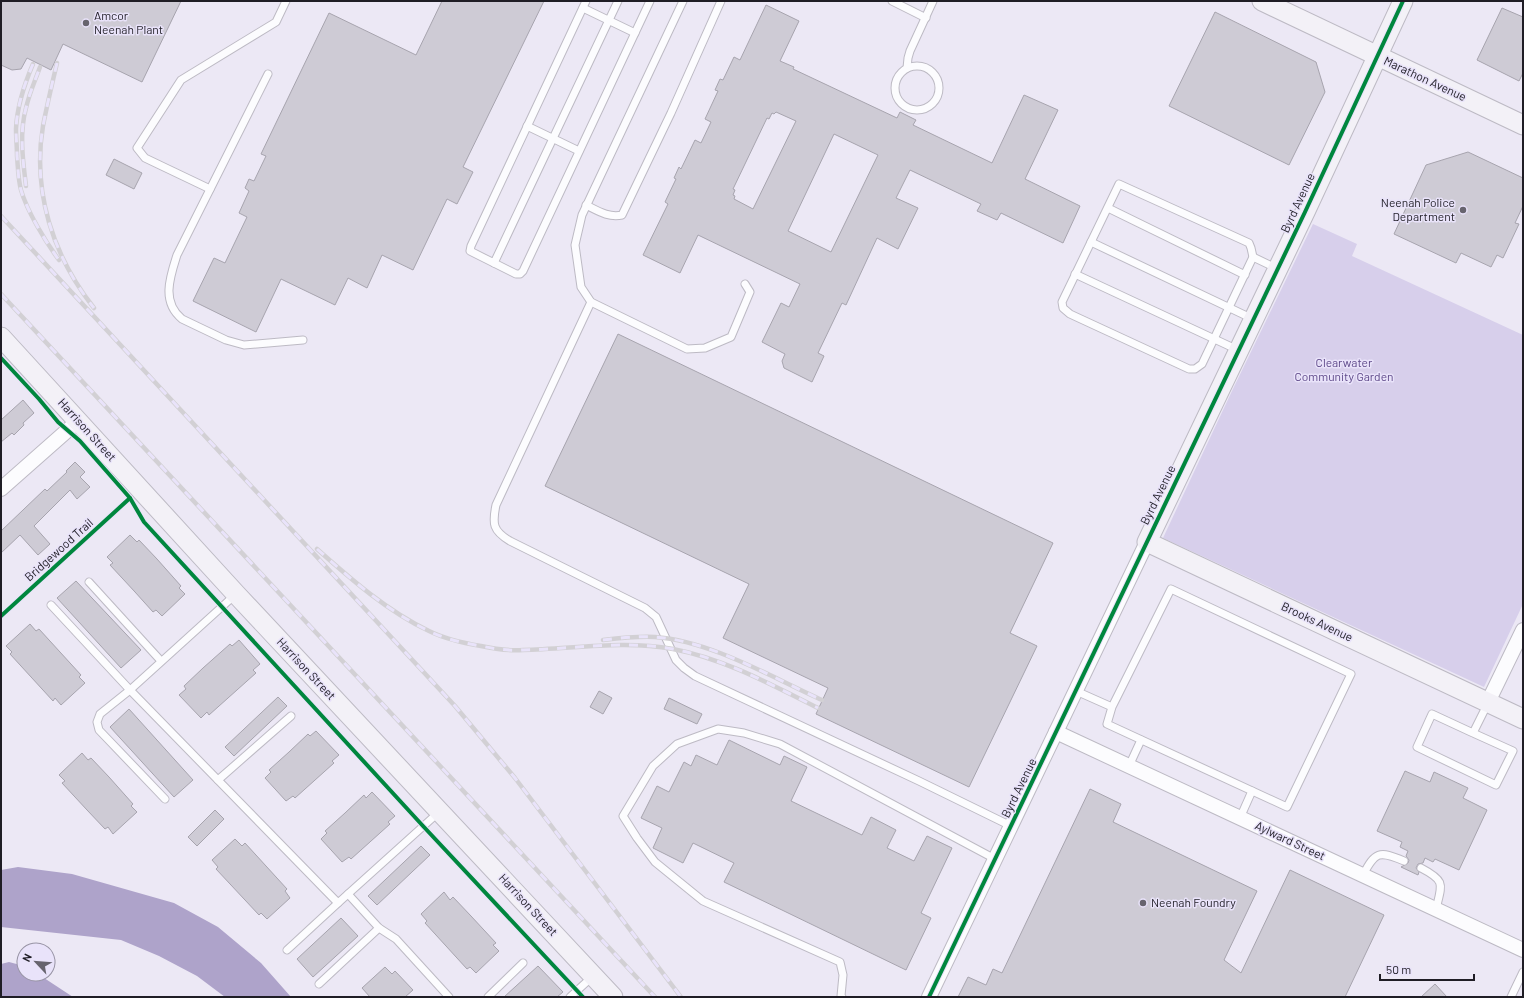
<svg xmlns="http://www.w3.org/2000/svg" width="1524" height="998" font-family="Barlow,sans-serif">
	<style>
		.green { fill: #d7cfeb }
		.water { fill: #aea3ca }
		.building { fill: #cecbd5; stroke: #a7a4ae; fill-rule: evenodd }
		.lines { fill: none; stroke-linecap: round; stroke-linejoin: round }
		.lane-casing { stroke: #bdbac4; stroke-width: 9 }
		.street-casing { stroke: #bdbac4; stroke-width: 16 }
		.secondary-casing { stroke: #bdbac4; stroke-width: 21 }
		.lane { stroke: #fcfcfe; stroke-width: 7 }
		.street { stroke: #fcfcfe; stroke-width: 14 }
		.secondary { stroke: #f3f1f7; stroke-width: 19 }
		.rail-casing { stroke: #d2d0d4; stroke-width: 4.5 }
		.rail { stroke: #e9e3fa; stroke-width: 3; stroke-dasharray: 9; stroke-linecap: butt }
		.cycleway-casing { stroke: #e9e3fa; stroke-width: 6 }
		.cycleway { stroke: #00873e; stroke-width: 4 }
		.poi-dot { fill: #67646e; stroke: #e9e3fa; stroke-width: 1.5 }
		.labels { text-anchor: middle; stroke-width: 3; stroke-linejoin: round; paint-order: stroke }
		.poi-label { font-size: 12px; fill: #1f1d25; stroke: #e9e3fa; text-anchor: start }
		.street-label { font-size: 12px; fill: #1f1d25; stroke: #e9e3fa }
		.park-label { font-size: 12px; fill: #5e4989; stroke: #e9e3fa }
	</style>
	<rect width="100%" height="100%" fill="#ece8f5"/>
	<path class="green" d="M1313,224L1357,244L1352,256L1523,335V604L1484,687L1163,538L1232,391Z"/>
	<g class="water">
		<path d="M18,867L72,874L174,903L218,927L261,963L291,997H225L197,976L159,956L121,940L1,927V870Z"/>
		<path d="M9,962L24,966V974H38L73,997H1V964Z"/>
	</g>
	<g class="building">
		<path d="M1,1H181L142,82L63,44L51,70L27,58L21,69L12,70L1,65Z"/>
		<path d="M442,1H544L463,167L473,172L457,204L447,199L413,270L382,255L367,288L348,278L335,305L281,279L256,332L193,301L214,258L225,263L247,217L239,213L249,191L245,188L249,179L254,181L266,156L261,154L329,13L416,55Z"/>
		<path d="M766,5L799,21L780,61L794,67L793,69L897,118L900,112L916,120L913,125L992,163L1024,95L1058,110L1025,179L1080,206L1063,243L1001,213L997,220L977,211L981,204L910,170L896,198L918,208L898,249L877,238L846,305L842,303L818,353L824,356L812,382L784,368L782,361L785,354L762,342L781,303L789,307L800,284L698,235L680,273L643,255L668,204L665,202L676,179L674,178L679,167L681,169L695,140L701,143L711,122L705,119L718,91L715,90L720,79L723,80L734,57L740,60ZM776,112L796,121L753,209L734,199L735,196L733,195L735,190L733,189L767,118L769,119L772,113L774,114ZM834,134L878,155L831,252L788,231Z"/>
		<path d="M1502,8L1523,17V73L1519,81L1477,60Z"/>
		<path d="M1215,12L1316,62L1325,92L1289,165L1169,106Z"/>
		<path d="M1468,152L1523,178V206L1515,223L1519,224L1503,258L1497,255L1491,267L1461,253L1456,263L1394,234L1426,165Z"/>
		<path d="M114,159L142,173L134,189L106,175Z"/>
		<path d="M618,334L1053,543L1010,633L1037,646L969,787L816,714L828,688L723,638L749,584L545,486Z"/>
		<path d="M23,400L34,413L23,423L24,425L14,435L12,433L1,442V420Z"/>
		<path d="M75,462L85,472L80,477L90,487L77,499L70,490L34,526L50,544L38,555L20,535L1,553V531L45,489L47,491L67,472L66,471Z"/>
		<path d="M130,535L137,542L139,540L157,559L181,586L179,588L185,594L162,616L156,610L153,612L135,592L110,565L113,563L107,557Z"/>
		<path d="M76,581L141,650L121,668L57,598Z"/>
		<path d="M30,624L36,631L39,629L81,675L79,677L85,683L61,705L55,698L53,701L10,654L12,652L6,646Z"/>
		<path d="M239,640L260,664L253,670L256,673L209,715L207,712L201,718L179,695L186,689L184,686L203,668L230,644L232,646Z"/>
		<path d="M599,691L612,698L603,714L590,707Z"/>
		<path d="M278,697L287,706L234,756L225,747Z"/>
		<path d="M669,698L702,714L697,724L664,709Z"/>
		<path d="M129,709L193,780L174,797L110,727Z"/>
		<path d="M316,731L339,755L332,761L334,763L295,798L293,796L286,801L265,778L271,772L269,770L289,752L308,734L310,736Z"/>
		<path d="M729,740L780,765L784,756L807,767L791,801L862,835L871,817L896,830L887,848L914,861L927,836L952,848L921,913L931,918L906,970L724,882L734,863L693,843L683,863L653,848L662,828L641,818L657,786L669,792L684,762L691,766L696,755L717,765Z"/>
		<path d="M82,753L88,760L91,758L109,777L133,804L131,806L137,812L113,834L108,827L105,829L87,810L62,783L65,781L59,775Z"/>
		<path d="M1405,771L1430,782L1434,772L1468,788L1463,798L1487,810L1459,870L1435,859L1433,862L1425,858L1423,863L1418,864L1416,868L1419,872L1418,875L1401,867L1408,863L1409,860L1406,856L1408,851L1400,847L1402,842L1377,831Z"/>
		<path d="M1090,789L1121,804L1113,822L1257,891L1224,960L1241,973L1290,870L1384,915L1345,997H958L968,977L986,985L993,969L1002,973Z"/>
		<path d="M372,792L395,816L388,822L390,824L351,859L349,857L342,862L321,839L327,833L325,831L345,813L364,795L366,798Z"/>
		<path d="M215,810L224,819L197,846L188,837Z"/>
		<path d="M235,839L242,846L245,843L287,889L285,891L290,898L267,919L261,913L259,915L216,869L218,867L212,860Z"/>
		<path d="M421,846L430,855L377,905L368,896Z"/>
		<path d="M444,892L450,900L453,897L471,916L496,943L493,945L499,951L476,973L470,967L467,969L425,923L427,921L421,914Z"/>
		<path d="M341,918L358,936L313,977L297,959Z"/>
		<path d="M538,966L563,992L557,997H504Z"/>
		<path d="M385,967L392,974L395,971L413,990L405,997H370L362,988Z"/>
		<path d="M1435,984L1447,997H1421Z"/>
	</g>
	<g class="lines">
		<defs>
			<g id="lane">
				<path d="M586,1L471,246L470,251L494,263L618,1"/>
				<path d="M683,1L582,215L575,245L581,287L591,302L687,349L705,348L731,337L750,292L745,284"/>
				<path d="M892,1L926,18"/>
				<path d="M583,8L635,33"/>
				<circle cx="917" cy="88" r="22"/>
				<path d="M907,68L908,58L910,51L933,1"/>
				<path d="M268,74L177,255C170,277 161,302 182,319L226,340L244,345L303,340"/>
				<path d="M527,126L579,151"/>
				<path d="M1119,184L1249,243L1251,248L1253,257L1202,364L1195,369H1189L1070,314L1063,308L1062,302Z"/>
				<path d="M210,189L145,158L137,148L181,80L276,22L286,1"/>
				<path d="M586,205C598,211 609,218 622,215L671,113L721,1"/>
				<path d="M1108,208L1245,275"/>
				<path d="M1091,242L1253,319"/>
				<path d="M1253,257L1278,269"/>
				<path d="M494,263L516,274H520L523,271L650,1"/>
				<path d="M1075,274L1238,350"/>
				<path d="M591,302L496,505C492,524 493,531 510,541L645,608L656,617L676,660L684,668L695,676L919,781L1011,826"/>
				<path d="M89,582L161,661"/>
				<path d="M236,594L130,690L338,903L439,812"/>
				<path d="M51,605L130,690L100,714L97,722L99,730L165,799"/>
				<path d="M1076,691L1112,707L1171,589L1351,674L1287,807L1107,724L1112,707"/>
				<path d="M1473,733L1513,751L1496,785L1417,747L1432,714L1473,733L1488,703"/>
				<path d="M1129,766L1141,740"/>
				<path d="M218,780L291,716"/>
				<path d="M1240,818L1252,791"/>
				<path d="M1421,868C1446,881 1442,884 1436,909"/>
				<path d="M1363,875C1375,852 1379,850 1404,861"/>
				<path d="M348,894L379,928L396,939L449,997"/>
				<path d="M287,950L338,903"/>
				<path d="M319,984L379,928"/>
				<path d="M488,997L523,963"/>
				<path d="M570,997L592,977"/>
				<path d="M842,997L841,996L843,975L840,962L703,901L655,862L637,838L623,816L653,766L677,744L718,729L744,733L780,744L995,859"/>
				<path d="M1511,997L1523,972"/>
			</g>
			<g id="street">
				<path d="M1,489L78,421"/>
				<path d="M1488,702L1523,630"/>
				<path d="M1056,732L1523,950"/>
				<path d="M929,997L1147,542"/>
			</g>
			<g id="secondary">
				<path d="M1262,1L1523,125"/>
				<path d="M1403,1L1305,212L1147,542L1523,719"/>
				<path d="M1,337L236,594L613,997"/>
			</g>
		</defs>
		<use href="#lane" class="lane-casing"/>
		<use href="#street" class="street-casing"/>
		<use href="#secondary" class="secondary-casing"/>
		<use href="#lane" class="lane"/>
		<use href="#street" class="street"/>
		<use href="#secondary" class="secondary"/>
		<defs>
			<g id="rail">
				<path d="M57,63C52,84 47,105 43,126C32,192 53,256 94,308"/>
				<path d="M33,64C24,85 17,106 16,129C16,138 17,147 17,156C18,167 18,179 21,190C27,211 45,241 59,260"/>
				<path d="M26,186C23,161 19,134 26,108C29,94 35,81 40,67"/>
				<path d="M1,216L455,706L515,778L681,997"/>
				<path d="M1,294L655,997"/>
				<path d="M317,549C352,580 387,611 429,631C445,639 463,643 481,646C495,649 509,651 523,650C573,649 623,640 673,649C725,659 772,685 818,708"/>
				<path d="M603,640C620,638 638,636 655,637C711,641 771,677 822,700"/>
			</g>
		</defs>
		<use href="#rail" class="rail-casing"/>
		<use href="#rail" class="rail"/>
		<defs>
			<g id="cycleway">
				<path d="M1,358L39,399L58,422L80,441L130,498L144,522L423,826L583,997"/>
				<path d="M1,616L130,498"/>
				<path d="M929,997L1305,212L1403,1"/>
			</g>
		</defs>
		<use href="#cycleway" class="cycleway-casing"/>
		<use href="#cycleway" class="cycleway"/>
	</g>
	<g class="poi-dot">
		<circle cx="86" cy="23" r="4"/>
		<circle cx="1463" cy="210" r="4"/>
		<circle cx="1143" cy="903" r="4"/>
	</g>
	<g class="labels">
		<g class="poi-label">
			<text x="94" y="20">Amcor<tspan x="94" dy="14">Neenah Plant</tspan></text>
			<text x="1455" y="207" text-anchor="end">Neenah Police<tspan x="1455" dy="14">Department</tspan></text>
			<text x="1151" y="907">Neenah Foundry</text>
		</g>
		<g class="street-label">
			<text transform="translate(1425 79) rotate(25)" y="4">Marathon Avenue</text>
			<text transform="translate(1298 203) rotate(-65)" y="4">Byrd Avenue</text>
			<text transform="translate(87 430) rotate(48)" y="4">Harrison Street</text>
			<text transform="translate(1158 495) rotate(-64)" y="4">Byrd Avenue</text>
			<text transform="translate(59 550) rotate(-42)" y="4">Bridgewood Trail</text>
			<text transform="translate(1317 622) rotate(25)" y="4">Brooks Avenue</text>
			<text transform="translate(306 669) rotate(47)" y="4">Harrison Street</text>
			<text transform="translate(1019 788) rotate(-64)" y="4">Byrd Avenue</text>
			<text transform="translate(1290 841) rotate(25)" y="4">Aylward Street</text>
			<text transform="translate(528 905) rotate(47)" y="4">Harrison Street</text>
		</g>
		<g class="park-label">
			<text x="1344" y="367">Clearwater<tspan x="1344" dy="14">Community Garden</tspan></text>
		</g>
	</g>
	<rect width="1524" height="998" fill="none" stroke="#1f1d25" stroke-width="4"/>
	<g transform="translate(36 962) rotate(296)"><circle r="19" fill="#e9e3fa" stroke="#9894a5"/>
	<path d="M0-3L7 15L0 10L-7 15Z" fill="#67646e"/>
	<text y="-6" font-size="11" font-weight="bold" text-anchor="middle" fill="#1f1d25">N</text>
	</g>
	<path d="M1380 974v6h94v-6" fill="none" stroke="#1f1d25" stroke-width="2"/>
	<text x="1386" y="974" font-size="12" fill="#1f1d25" stroke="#e9e3fa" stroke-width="3" paint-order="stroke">50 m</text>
</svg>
